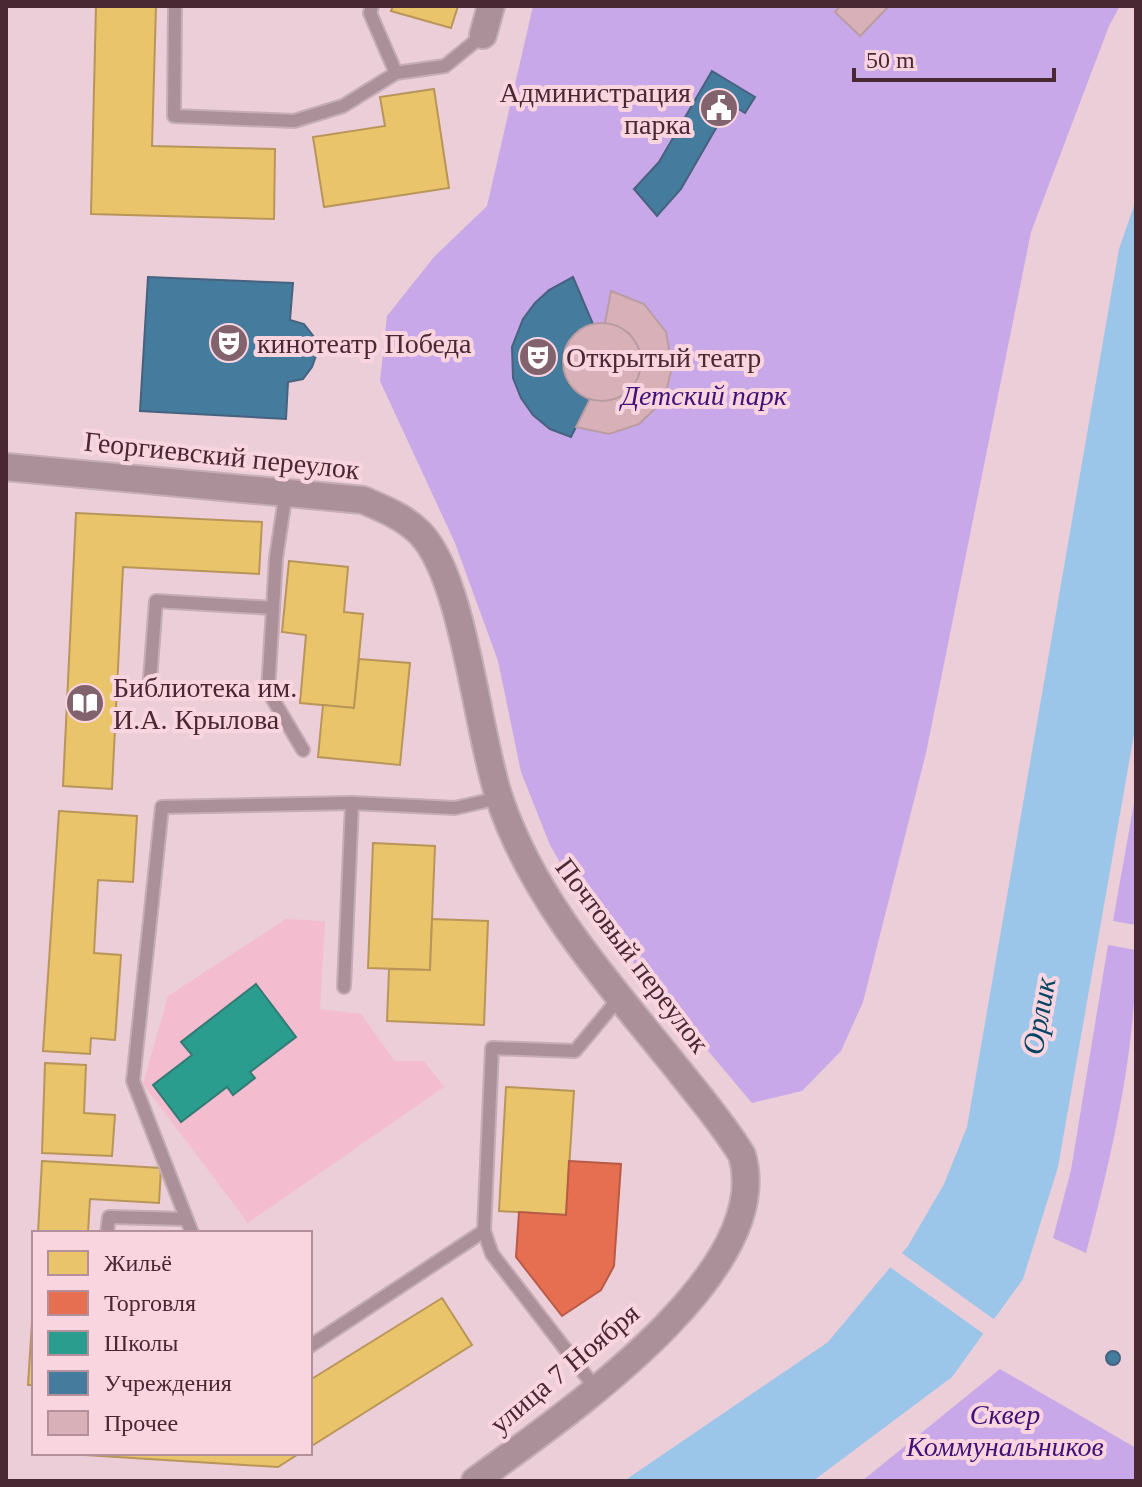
<svg xmlns="http://www.w3.org/2000/svg" width="1142" height="1487" font-family="'Times New Roman',serif">
	<style>
		.built { fill: #f3bccf }
		.green { fill: #c8a8e8 }
		.water { fill: #9cc6e9 }
		.pier { fill: #ebced8 }
		.homes { fill: #e9c46a; stroke: #b9955a; stroke-width: 2 }
		.shops { fill: #e76f51; stroke: #b85a48; stroke-width: 2 }
		.schools { fill: #2a9d8f; stroke: #337a74; stroke-width: 2 }
		.public { fill: #457b9d; stroke: #46627e; stroke-width: 2 }
		.building { fill: #d8b1b8; stroke: #b99ca2; stroke-width: 2 }
		.lines { fill: none; stroke-linecap: round; stroke-linejoin: round }
		.service-casing { stroke: #c5acb5; stroke-width: 16 }
		.minor-casing { stroke: #c5acb5; stroke-width: 30 }
		.service { stroke: #ab909a; stroke-width: 12 }
		.minor { stroke: #ab909a; stroke-width: 26 }
		.labels { text-anchor: middle; stroke-width: 8; stroke-linejoin: round; paint-order: stroke }
		.poi-label { font-size: 28px; fill: #492834; stroke: #f9d5e0; text-anchor: start }
		.park-label { font-size: 28px; font-style: italic; fill: #401277; stroke: #f9d5e0 }
		.street-label { font-size: 28px; fill: #492834; stroke: #f9d5e0 }
		.water-label { font-size: 30px; font-style: italic; fill: #064463; stroke: #f9d5e0 }
	</style>
	<rect width="100%" height="100%" fill="#ebced8"/>
	<path class="built" d="M286,919L325,921L320,1009L361,1014L395,1061H424L444,1087L248,1223L143,1084L168,996Z"/>
	<g class="green">
		<path d="M533,6H1120L1109,26L1031,232L926,753L863,1002L841,1051L802,1091L752,1103L584,904L550,845L521,772L498,661L455,543L380,381L387,316L434,257L487,206Z"/>
		<path d="M1136,792V925L1113,921Z"/>
		<path d="M1108,945L1136,950C1136,1051 1112,1155 1086,1253L1053,1238L1071,1170Z"/>
		<path d="M1000,1369L1136,1448V1481H862Z"/>
	</g>
	<path class="water" d="M1136,200V723L1058,1167L1023,1279L952,1377L813,1481H624L828,1342L908,1246L944,1184L967,1127L1119,249Z"/>
	<path class="pier" d="M899,1251L999,1323L988,1337L887,1265Z"/>
	<g class="homes">
		<path d="M96,6H156L152,146L275,149L274,219L91,214Z"/>
		<path d="M393,6H458L451,28L391,11Z"/>
		<path d="M434,89L449,188L324,207L313,137L385,126L380,97Z"/>
		<path d="M76,513L262,522L259,574L123,567L112,789L63,786Z"/>
		<path d="M289,561L348,567L344,612L363,614L354,708L300,703L306,635L282,632Z"/>
		<path d="M359,659L410,663L400,765L318,757L323,705L354,708Z"/>
		<path d="M59,811L137,816L133,882L98,880L94,953L121,955L115,1040L91,1038L90,1054L43,1051Z"/>
		<path d="M373,843L435,846L430,970L368,968Z"/>
		<path d="M432,919L488,921L484,1025L387,1021L389,969L430,970Z"/>
		<path d="M45,1063L86,1065L84,1113L115,1115L112,1156L42,1153Z"/>
		<path d="M506,1087L574,1091L566,1215L499,1211Z"/>
		<path d="M42,1161L161,1168L159,1203L90,1199L88,1233H38Z"/>
		<path d="M34,1291V1385H28Z"/>
		<path d="M442,1298L472,1345L310,1447V1380Z"/>
		<path d="M53,1453H300L278,1467Z"/>
	</g>
	<path class="shops" d="M569,1161L621,1164L614,1266L601,1290L562,1316L516,1257L519,1212L566,1215Z"/>
	<path class="schools" d="M256,984L296,1037L250,1072L255,1078L233,1095L227,1087L181,1122L153,1085L192,1055L181,1042Z"/>
	<g class="public">
		<path d="M712,71L755,97L745,113L730,104L681,189L657,216L634,189L659,162Z"/>
		<path d="M148,277L293,283L290,320L304,324L314,337L317,353L312,367L303,379L288,382L286,419L140,411Z"/>
		<path d="M573,277L593,324L576,332L564,351L562,364L569,384L590,399L571,437L550,429L533,415L521,398L513,378L512,347L523,319L535,303L549,290Z"/>
		<circle cx="1113" cy="1358" r="7"/>
	</g>
	<g class="building">
		<path d="M840,6H889L860,36L835,12Z"/>
		<path d="M611,291L644,304L666,332L672,367L664,400L639,424L609,434L576,427L590,399L617,398L628,391L640,369L636,344L629,333L605,323Z"/>
		<circle cx="602" cy="362" r="39"/>
	</g>
	<g class="lines">
		<defs>
			<g id="service">
				<path d="M175,6L174,116L294,121L343,106L396,73L445,66L483,35"/>
				<path d="M372,6L370,13L396,73"/>
				<path d="M286,492L276,558L268,691L303,750"/>
				<path d="M149,692L156,601L273,608"/>
				<path d="M344,987L352,803L455,808L499,798"/>
				<path d="M107,1233L109,1217L186,1219"/>
				<path d="M192,1233L133,1081L162,807L352,803"/>
				<path d="M310,1346L484,1231"/>
				<path d="M597,1390L492,1254L484,1231L492,1048L575,1051L620,997"/>
			</g>
			<g id="minor">
				<path d="M483,35L491,6"/>
				<path d="M6,467L363,500C384,509 404,517 420,533C465,579 477,735 500,800C536,906 615,990 684,1077C704,1102 725,1127 742,1155C777,1274 557,1420 475,1481"/>
			</g>
		</defs>
		<use href="#service" class="service-casing"/>
		<use href="#minor" class="minor-casing"/>
		<use href="#service" class="service"/>
		<use href="#minor" class="minor"/>
	</g>
	<defs>
		<symbol id="civic-disc" viewBox="-11 -11 22 22"><circle r="9.5" fill="#82626d" stroke="#f9d5e0"/><path d="M-.6-6.5H3V-4.5H.6V-3L4-1V1h2V6H-6V1h2V-1L-.6-3ZM-1.2 2.5V6h2.4V2.5Z" fill="#fff"/></symbol>
		<symbol id="theatre-disc" viewBox="-11 -11 22 22"><circle r="9.5" fill="#82626d" stroke="#f9d5e0"/><path d="M-5-5.5Q0-4 5-5.5V0Q5 5 0 6Q-5 5-5 0ZM-3.3-2.5H-1v1.5H-3.3ZM1-2.5H3.3v1.5H1ZM-2.8 1Q0 5.5 2.8 1Z" fill="#fff"/></symbol>
		<symbol id="library-disc" viewBox="-11 -11 22 22"><circle r="9.5" fill="#82626d" stroke="#f9d5e0"/><path d="M-6-4Q-3-5.5-.7-3.5V5Q-3 3-6 4ZM6-4Q3-5.5 .7-3.5V5Q3 3 6 4Z" fill="#fff"/></symbol>
	</defs>
	<g fill-rule="evenodd">
		<use href="#civic-disc" x="697" y="86" width="44" height="44"/>
		<use href="#theatre-disc" x="207" y="321" width="44" height="44"/>
		<use href="#theatre-disc" x="516" y="335" width="44" height="44"/>
		<use href="#library-disc" x="63" y="681" width="44" height="44"/>
	</g>
	<g class="labels">
		<g class="poi-label">
			<text x="691" y="102" text-anchor="end">Администрация<tspan x="691" dy="32">парка</tspan></text>
			<text x="257" y="353">кинотеатр Победа</text>
			<text x="566" y="367">Открытый театр</text>
			<text x="113" y="697">Библиотека им.<tspan x="113" dy="32">И.А. Крылова</tspan></text>
		</g>
		<g class="park-label">
			<text x="704" y="405">Детский парк</text>
			<text x="1005" y="1424">Сквер<tspan x="1005" dy="32">Коммунальников</tspan></text>
		</g>
		<g class="street-label">
			<text transform="translate(222 455) rotate(6)" y="10">Георгиевский переулок</text>
			<text transform="translate(633 955) rotate(53)" y="10">Почтовый переулок</text>
			<text transform="translate(564 1368) rotate(-40)" y="10">улица 7 Ноября</text>
		</g>
		<g class="water-label">
			<text transform="translate(1039 1016) rotate(-80)" y="10">Орлик</text>
		</g>
	</g>
	<rect width="1142" height="1487" fill="none" stroke="#492834" stroke-width="16"/>
	<rect x="32" y="1231" width="280" height="224" fill="#f9d5e0" stroke="#b3909b" stroke-width="2"/>
	<rect x="48" y="1251" width="40" height="24" fill="#e9c46a" stroke="#b3909b" stroke-width="2"/>
	<text x="104" y="1271" font-size="24" fill="#492834">Жильё</text>
	<rect x="48" y="1291" width="40" height="24" fill="#e76f51" stroke="#b3909b" stroke-width="2"/>
	<text x="104" y="1311" font-size="24" fill="#492834">Торговля</text>
	<rect x="48" y="1331" width="40" height="24" fill="#2a9d8f" stroke="#b3909b" stroke-width="2"/>
	<text x="104" y="1351" font-size="24" fill="#492834">Школы</text>
	<rect x="48" y="1371" width="40" height="24" fill="#457b9d" stroke="#b3909b" stroke-width="2"/>
	<text x="104" y="1391" font-size="24" fill="#492834">Учреждения</text>
	<rect x="48" y="1411" width="40" height="24" fill="#d8b1b8" stroke="#b3909b" stroke-width="2"/>
	<text x="104" y="1431" font-size="24" fill="#492834">Прочее</text>
	<path d="M854 68v12h200v-12" fill="none" stroke="#492834" stroke-width="4"/>
	<text x="866" y="68" font-size="24" fill="#492834" stroke="#f9d5e0" stroke-width="6" paint-order="stroke">50 m</text>
</svg>
